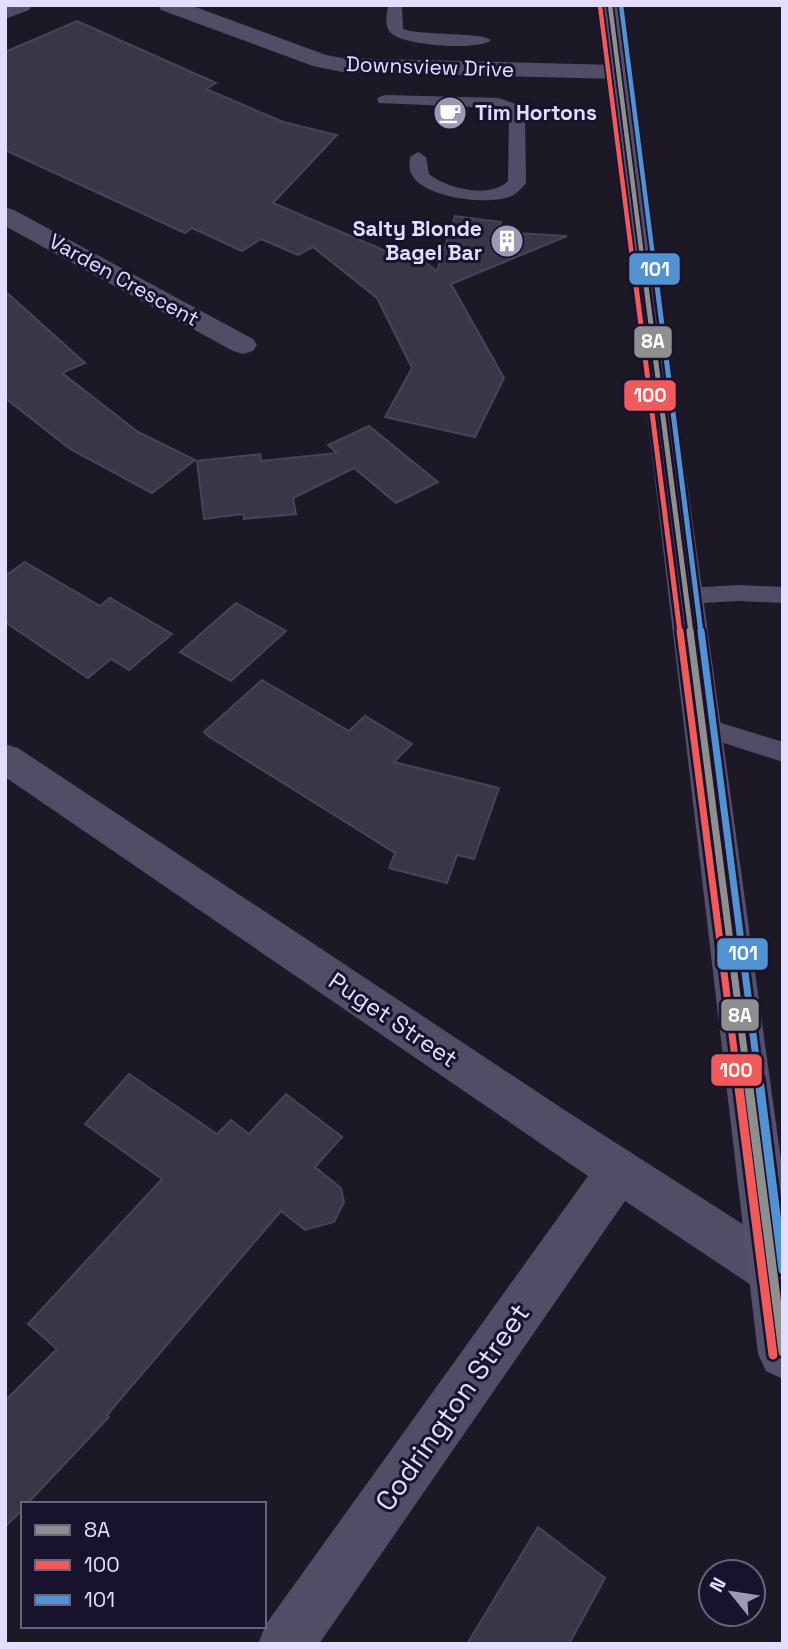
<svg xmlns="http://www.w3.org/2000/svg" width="788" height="1649" font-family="'Space Grotesk',sans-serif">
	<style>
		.building { fill: #3b3647; stroke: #494358; stroke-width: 2 }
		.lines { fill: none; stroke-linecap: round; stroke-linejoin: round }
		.lane { fill: #514d67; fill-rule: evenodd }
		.street { fill: #514d67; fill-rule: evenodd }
		.secondary { fill: #54506c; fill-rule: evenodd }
		.bus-1-far3-casing { stroke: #19122c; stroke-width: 8 }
		.bus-1-far2-casing { stroke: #19122c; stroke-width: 10 }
		.bus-1-far1-casing { stroke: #19122c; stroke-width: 12 }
		.bus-1-casing { stroke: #19122c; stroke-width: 14 }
		.bus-2-far3-casing { stroke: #19122c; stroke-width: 8 }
		.bus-2-far2-casing { stroke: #19122c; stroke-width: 10 }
		.bus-2-far1-casing { stroke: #19122c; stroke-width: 12 }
		.bus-2-casing { stroke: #19122c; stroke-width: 14 }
		.bus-3-far3-casing { stroke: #19122c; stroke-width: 8 }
		.bus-3-far2-casing { stroke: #19122c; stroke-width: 10 }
		.bus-3-far1-casing { stroke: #19122c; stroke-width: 12 }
		.bus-3-casing { stroke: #19122c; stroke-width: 14 }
		.bus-1-far3 { stroke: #8f8f8f; stroke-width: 4.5 }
		.bus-1-far2 { stroke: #8f8f8f; stroke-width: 5 }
		.bus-1-far1 { stroke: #8f8f8f; stroke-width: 7 }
		.bus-1 { stroke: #8f8f8f; stroke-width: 9 }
		.bus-2-far3 { stroke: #f05a5a; stroke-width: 4.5 }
		.bus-2-far2 { stroke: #f05a5a; stroke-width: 5 }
		.bus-2-far1 { stroke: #f05a5a; stroke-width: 7 }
		.bus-2 { stroke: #f05a5a; stroke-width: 9 }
		.bus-3-far3 { stroke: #5292d0; stroke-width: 4.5 }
		.bus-3-far2 { stroke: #5292d0; stroke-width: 5 }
		.bus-3-far1 { stroke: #5292d0; stroke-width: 7 }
		.bus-3 { stroke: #5292d0; stroke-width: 9 }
		.labels { text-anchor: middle; stroke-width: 6; stroke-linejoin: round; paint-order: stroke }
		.far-street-label { font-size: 21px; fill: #e4ddff; stroke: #19122c }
		.far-poi-label { font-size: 21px; font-weight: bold; fill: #e4ddff; stroke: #19122c; text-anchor: start }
		.street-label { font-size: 24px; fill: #e4ddff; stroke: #19122c }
		.near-street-label { font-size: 28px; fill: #e4ddff; stroke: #19122c }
		.line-badge { stroke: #19122c; stroke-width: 2.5 }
		.badge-label { font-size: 19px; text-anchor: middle; font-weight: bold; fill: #fff }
	</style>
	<rect width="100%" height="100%" fill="#1c1826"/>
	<g class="building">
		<path d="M77,21L216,83L206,89L283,122L337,135L273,203L400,257L411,252L437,271L455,216L501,222L499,232L567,236L451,284L504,378L475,437L385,417L412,368L377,298L313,247L298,255L261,239L242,251L192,228L185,233L5,150V52Z"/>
		<path d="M5,291L85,363L62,373L138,432L195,460L152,493L70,449L5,398Z"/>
		<path d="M369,426L438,482L396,503L354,468L293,498L296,514L244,519L243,514L204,519L197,461L260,454L261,461L337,453L328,445Z"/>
		<path d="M25,562L100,606L110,598L172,634L129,670L111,659L88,678L5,622V576Z"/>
		<path d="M236,603L286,631L231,681L180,652Z"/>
		<path d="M262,680L349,731L365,716L412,744L394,762L499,788L474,859L457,855L447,883L389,868L395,853L208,736L204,732Z"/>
		<path d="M129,1074L217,1134L231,1120L249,1134L286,1094L342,1137L315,1167L341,1188L344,1202L334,1222L305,1230L281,1211L107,1415L109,1417L27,1504H23V1509L5,1527V1401L57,1349L28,1324L162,1179L85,1124Z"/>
		<path d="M538,1527L605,1578L569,1644H467Z"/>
	</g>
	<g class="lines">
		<g class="lane">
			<path d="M388,5H402L403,29C423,36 482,32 491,40C480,51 400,46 390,32C384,25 387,14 388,5Z"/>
			<path d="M385,95L499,98L518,105L525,116L526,183C521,189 516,195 509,197C486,205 429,198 414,178C409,172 409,165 410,157L418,152L426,157L429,174C448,189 489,199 508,181L509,116L506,111L497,108L379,103L377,100L379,97Z"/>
			<path d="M739,585L783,587V603L739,601L686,604L678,602L674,596L678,590L686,588Z"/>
			<path d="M702,717L783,742V762L693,733L690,726L693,719Z"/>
		</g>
		<g class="street">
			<path d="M5,5H32L29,10L5,19Z"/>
			<path d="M158,5H190L326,55L342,58L618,65L626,67L629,72L626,77L618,79L342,72L313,66L161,10Z"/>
			<path d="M5,207L14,210L253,339L257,345L253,351L243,354L233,351L5,226Z"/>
			<path d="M5,744L18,748L563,1109L783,1250V1302L766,1295L625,1201L319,1644H258L266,1624L588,1176L5,777Z"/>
		</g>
		<path class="secondary" d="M599,5H621L783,1174V1379L766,1371L758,1354Z"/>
		<defs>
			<path id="bus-1-far3" d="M610,5L645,280"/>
			<path id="bus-1-far2" d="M645,278L691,633"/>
			<path id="bus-1-far1" d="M690,631L748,1081"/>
			<path id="bus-1" d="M748,1080L783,1352"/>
			<path id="bus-2-far3" d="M600,6L635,280"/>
			<path id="bus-2-far2" d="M635,278L680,633"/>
			<path id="bus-2-far1" d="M680,631L738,1081"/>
			<path id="bus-2" d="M738,1080L773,1355"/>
			<path id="bus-3-far3" d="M621,5L656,280"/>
			<path id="bus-3-far2" d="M656,278L701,633"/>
			<path id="bus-3-far1" d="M701,631L759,1081"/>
			<path id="bus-3" d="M759,1080L783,1270"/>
		</defs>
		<use href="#bus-1-far3" class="bus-1-far3-casing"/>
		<use href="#bus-1-far2" class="bus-1-far2-casing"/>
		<use href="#bus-1-far1" class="bus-1-far1-casing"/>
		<use href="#bus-1" class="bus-1-casing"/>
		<use href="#bus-2-far3" class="bus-2-far3-casing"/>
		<use href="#bus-2-far2" class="bus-2-far2-casing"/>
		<use href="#bus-2-far1" class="bus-2-far1-casing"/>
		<use href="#bus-2" class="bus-2-casing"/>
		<use href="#bus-3-far3" class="bus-3-far3-casing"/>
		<use href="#bus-3-far2" class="bus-3-far2-casing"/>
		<use href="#bus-3-far1" class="bus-3-far1-casing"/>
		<use href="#bus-3" class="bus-3-casing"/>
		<use href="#bus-1-far3" class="bus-1-far3"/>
		<use href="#bus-1-far2" class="bus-1-far2"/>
		<use href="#bus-1-far1" class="bus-1-far1"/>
		<use href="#bus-1" class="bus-1"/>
		<use href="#bus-2-far3" class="bus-2-far3"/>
		<use href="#bus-2-far2" class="bus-2-far2"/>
		<use href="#bus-2-far1" class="bus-2-far1"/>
		<use href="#bus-2" class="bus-2"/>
		<use href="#bus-3-far3" class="bus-3-far3"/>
		<use href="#bus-3-far2" class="bus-3-far2"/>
		<use href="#bus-3-far1" class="bus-3-far1"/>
		<use href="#bus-3" class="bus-3"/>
	</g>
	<defs>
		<symbol id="cafe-disc" viewBox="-11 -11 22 22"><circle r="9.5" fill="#9e98b3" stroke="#19122c"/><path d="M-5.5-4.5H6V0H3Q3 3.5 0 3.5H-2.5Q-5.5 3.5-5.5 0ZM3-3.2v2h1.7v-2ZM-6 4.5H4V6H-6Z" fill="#fff"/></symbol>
		<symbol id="building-disc" viewBox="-11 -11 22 22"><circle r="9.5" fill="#9e98b3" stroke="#19122c"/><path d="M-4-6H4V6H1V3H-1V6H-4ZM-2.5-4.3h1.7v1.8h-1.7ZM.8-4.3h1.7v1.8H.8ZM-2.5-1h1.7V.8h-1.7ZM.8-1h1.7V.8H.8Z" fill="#fff"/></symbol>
	</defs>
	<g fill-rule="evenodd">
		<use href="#cafe-disc" x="431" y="94" width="38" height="38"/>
		<use href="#building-disc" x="488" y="222" width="38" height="38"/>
	</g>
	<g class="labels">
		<g class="far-street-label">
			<text transform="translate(430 67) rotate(2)" y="7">Downsview Drive</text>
			<text transform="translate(124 280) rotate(29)" y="7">Varden Crescent</text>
		</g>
		<g class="far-poi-label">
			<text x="475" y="120">Tim Hortons</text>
			<text x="482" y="236" text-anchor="end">Salty Blonde<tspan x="482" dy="24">Bagel Bar</tspan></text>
		</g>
		<g class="street-label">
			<text transform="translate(393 1020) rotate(34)" y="8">Puget Street</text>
		</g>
		<g class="near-street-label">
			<text transform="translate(452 1407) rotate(-55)" y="10">Codrington Street</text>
		</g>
	</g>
	<g class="line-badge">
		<rect x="628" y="252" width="53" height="34" rx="7" fill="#5292d0"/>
		<rect x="633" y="325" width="40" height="34" rx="7" fill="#8f8f8f"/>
		<rect x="623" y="379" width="54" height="33" rx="7" fill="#f05a5a"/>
		<rect x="716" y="937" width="53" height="34" rx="7" fill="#5292d0"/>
		<rect x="720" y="998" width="40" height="34" rx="7" fill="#8f8f8f"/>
		<rect x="710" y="1053" width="53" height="34" rx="7" fill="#f05a5a"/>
	</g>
	<g class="badge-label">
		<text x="655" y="276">101</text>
		<text x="653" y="348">8A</text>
		<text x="650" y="402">100</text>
		<text x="743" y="960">101</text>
		<text x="740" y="1022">8A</text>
		<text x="736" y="1077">100</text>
	</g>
	<rect width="788" height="1649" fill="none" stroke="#e4ddff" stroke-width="14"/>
	<rect x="21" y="1502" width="245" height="126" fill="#19122c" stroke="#6a6380" stroke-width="2"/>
	<rect x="35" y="1525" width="35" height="10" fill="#8f8f8f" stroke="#6a6380" stroke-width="2"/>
	<text x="84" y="1537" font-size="21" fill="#e4ddff">8A</text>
	<rect x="35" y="1560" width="35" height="10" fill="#f05a5a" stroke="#6a6380" stroke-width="2"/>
	<text x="84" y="1572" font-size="21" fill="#e4ddff">100</text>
	<rect x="35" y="1595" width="35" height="10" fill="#5292d0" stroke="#6a6380" stroke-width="2"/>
	<text x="84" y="1607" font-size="21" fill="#e4ddff">101</text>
	<g transform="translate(732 1593) rotate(300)"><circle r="33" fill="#19122c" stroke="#6a6380" stroke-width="2"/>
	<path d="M0-5L12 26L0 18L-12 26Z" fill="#9e98b3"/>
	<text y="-10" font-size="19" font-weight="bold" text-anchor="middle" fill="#e4ddff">N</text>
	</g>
</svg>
